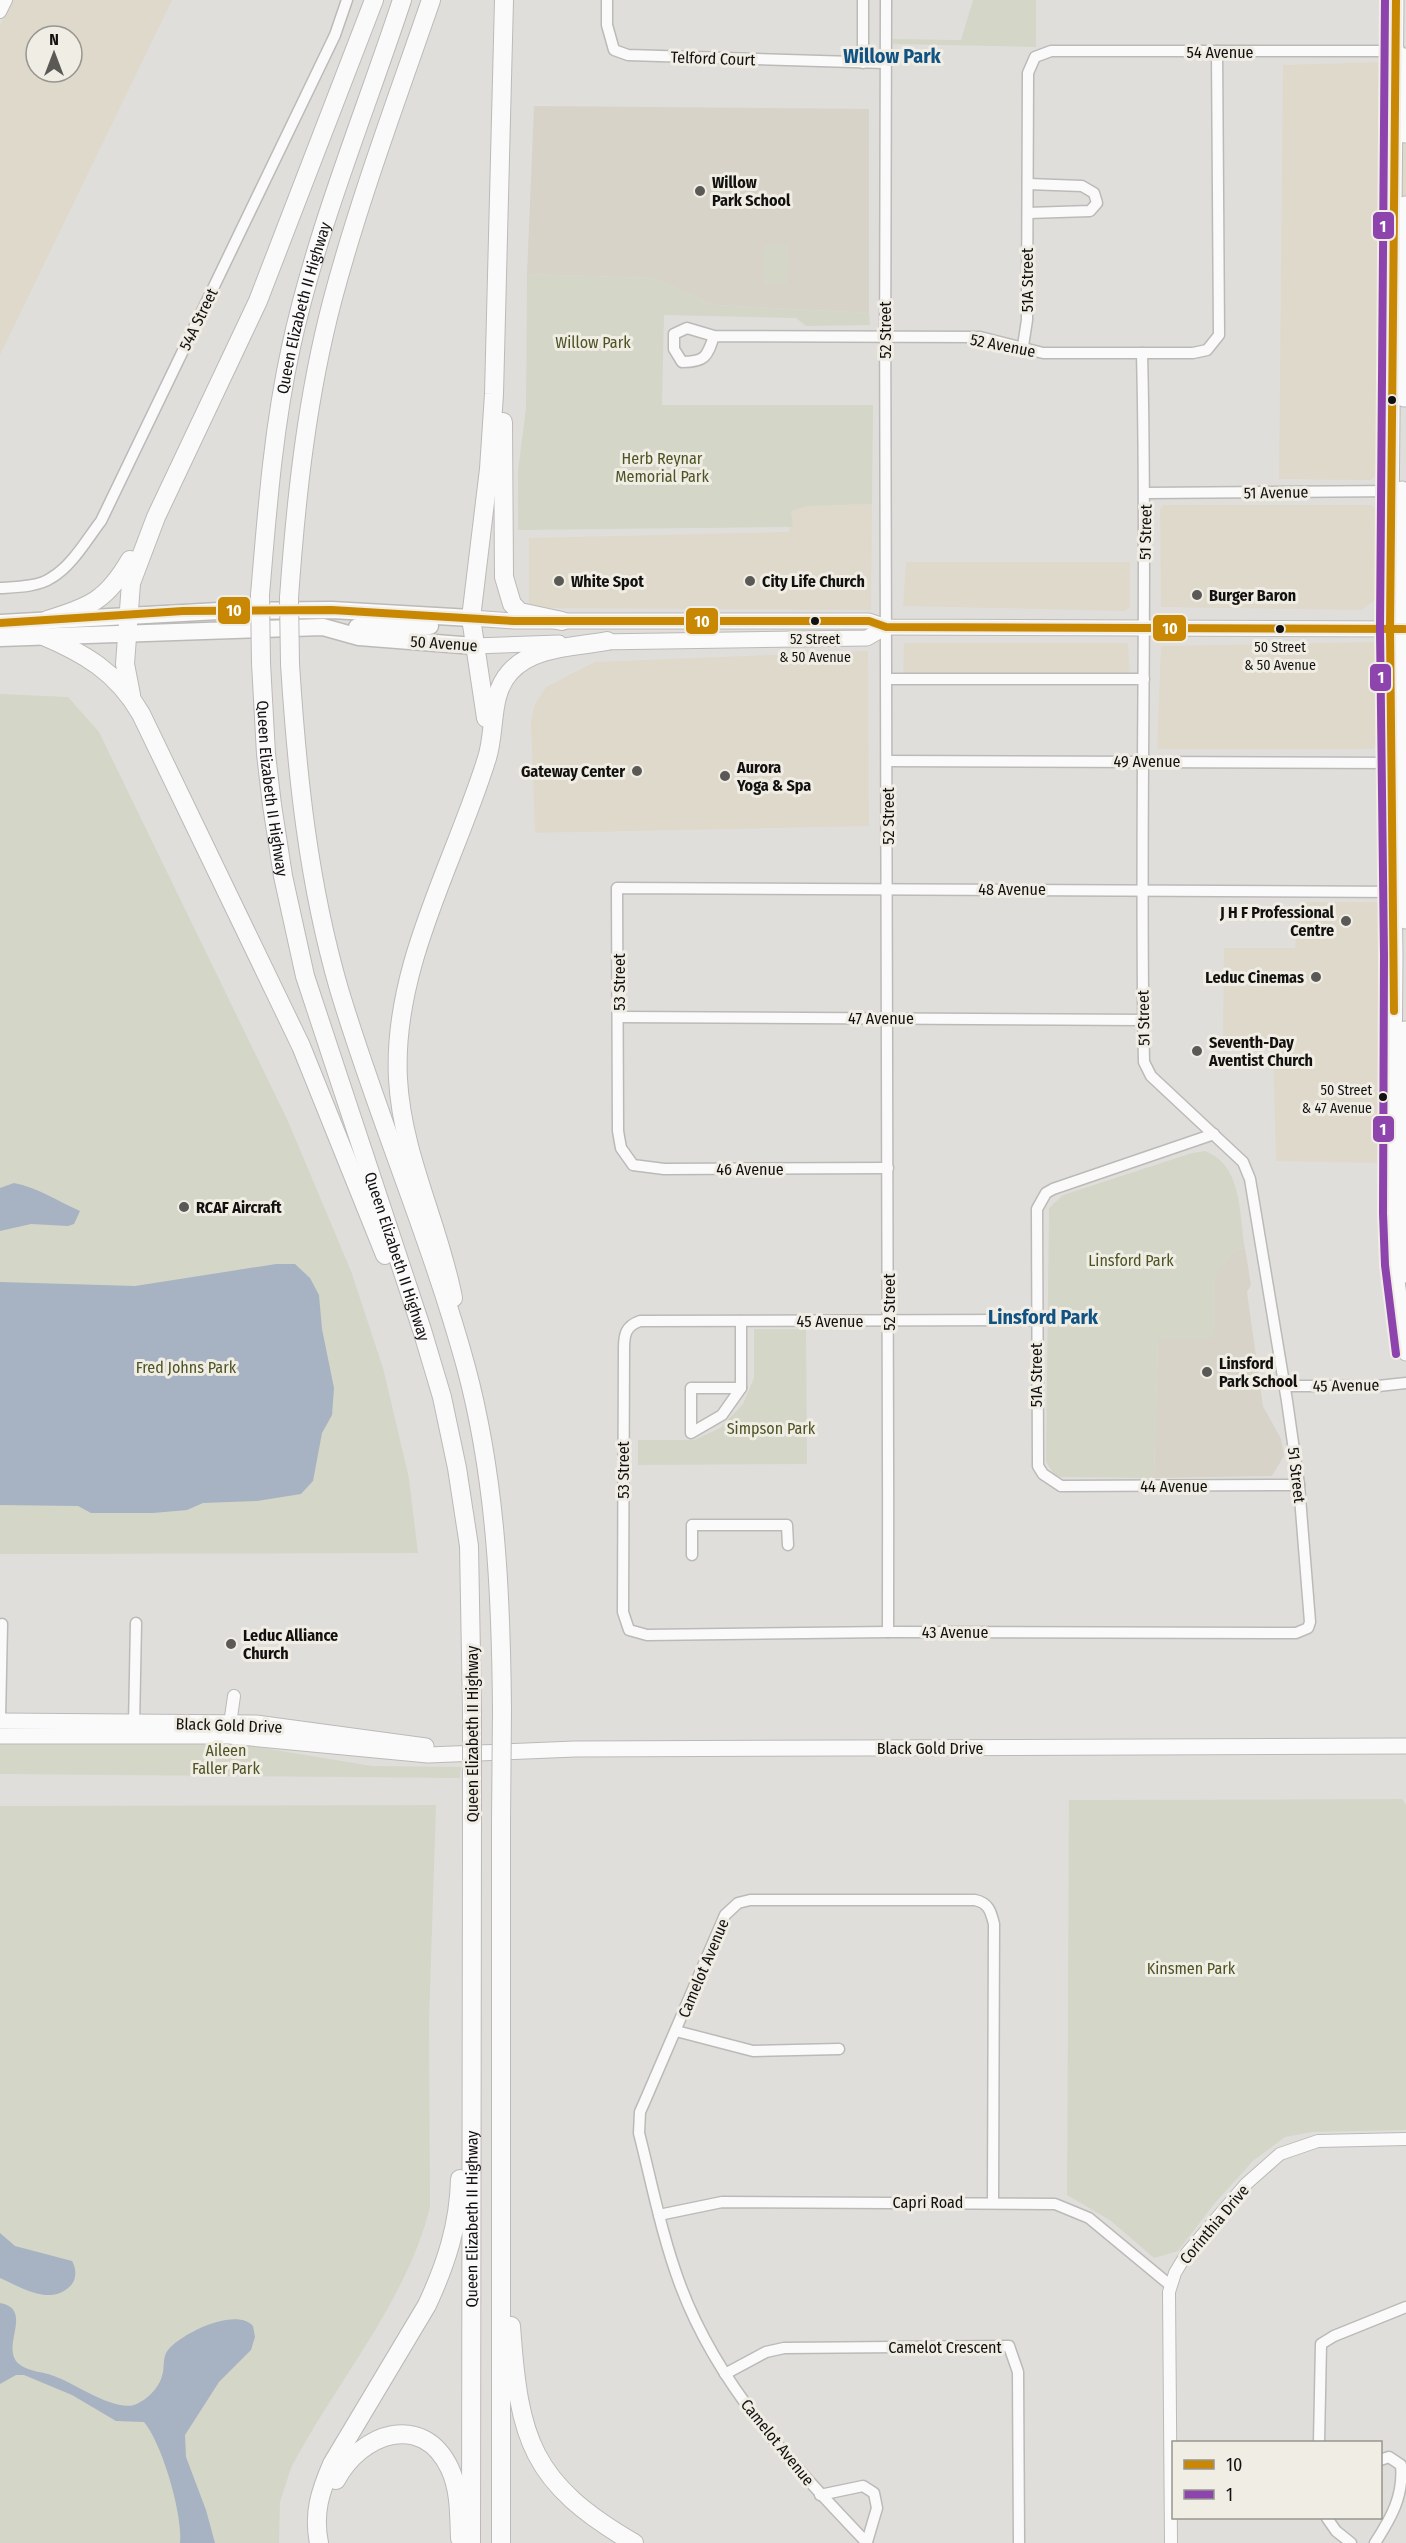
<svg xmlns="http://www.w3.org/2000/svg" width="1406" height="2543" font-family="'Fira Sans Condensed',sans-serif">
	<style>
		.commercial { fill: #dfd9cc; fill-rule: evenodd }
		.built { fill: #d7d3c9 }
		.green { fill: #d4d6c8 }
		.water { fill: #a7b3c2 }
		.lines { fill: none; stroke-linecap: round; stroke-linejoin: round }
		.minor-casing { stroke: #bcbab8; stroke-width: 13 }
		.tertiary-casing { stroke: #bcbab8; stroke-width: 14 }
		.secondary-casing { stroke: #bcbab8; stroke-width: 17 }
		.primary-casing { stroke: #bcbab8; stroke-width: 19 }
		.motorway-casing { stroke: #bcbab8; stroke-width: 20 }
		.minor { stroke: #fafafa; stroke-width: 10 }
		.tertiary { stroke: #fafafa; stroke-width: 12 }
		.secondary { stroke: #fafafa; stroke-width: 15 }
		.primary { stroke: #fafafa; stroke-width: 16 }
		.motorway { stroke: #fafafa; stroke-width: 18 }
		.motorway-bridge-casing { stroke: #bcbab8; stroke-width: 20; stroke-linecap: butt }
		.motorway-bridge { stroke: #fafafa; stroke-width: 18 }
		.bus-1-casing { stroke: #f0ede5; stroke-width: 12 }
		.bus-2-casing { stroke: #f0ede5; stroke-width: 12 }
		.bus-1 { stroke: #c98803; stroke-width: 8 }
		.bus-2 { stroke: #8e44ad; stroke-width: 8 }
		.poi-dot { fill: #5b5956; stroke: #f0ede5; stroke-width: 2 }
		.bus-dot { fill: #13110f; stroke: #f0ede5; stroke-width: 2 }
		.labels { text-anchor: middle; stroke-width: 6; stroke-linejoin: round; paint-order: stroke }
		.bus-label { font-size: 14px; fill: #13110f; stroke: #f0ede5 }
		.street-label { font-size: 16px; fill: #13110f; stroke: #f0ede5 }
		.poi-label { font-size: 16px; font-weight: bold; fill: #13110f; stroke: #f0ede5; text-anchor: start }
		.park-label { font-size: 16px; fill: #4d5423; stroke: #f0ede5 }
		.quarter-label { font-size: 20px; font-weight: bold; fill: #105281; stroke: #f0ede5 }
		.line-badge { stroke: #f0ede5; stroke-width: 2 }
		.badge-label { font-size: 16px; text-anchor: middle; font-weight: bold; fill: #fff }
	</style>
	<rect width="100%" height="100%" fill="#e0dedb"/>
	<g class="commercial">
		<path d="M12,0H172L0,355V25ZM36,36H72V72H36Z"/>
		<path d="M1382,62L1406,63V326L1380,327L1382,472L1370,480L1279,479L1283,65Z"/>
		<path d="M872,504L871,610L539,608L529,604V538L789,532L791,511L808,506Z"/>
		<path d="M1163,505H1372L1379,512L1376,599L1362,610L1161,607L1160,509Z"/>
		<path d="M906,562H1130V608L1124,611L903,606Z"/>
		<path d="M1375,642L1378,650L1379,741L1373,749H1157L1161,646Z"/>
		<path d="M904,643H1128L1130,676L903,678Z"/>
		<path d="M868,651L869,826L535,833L531,722L534,706L546,687L595,662Z"/>
		<path d="M1299,902H1386L1384,1163L1276,1161L1273,1047L1223,1043L1224,948H1295Z"/>
	</g>
	<g class="built">
		<path d="M534,106L869,109V313L714,305L653,278L527,274Z"/>
		<path d="M1245,1248L1251,1285L1247,1292L1263,1406L1281,1439L1284,1456L1272,1476L1154,1478L1158,1338H1213L1214,1275L1235,1250Z"/>
	</g>
	<g class="green">
		<path d="M973,0H1036V47L893,44V39L961,40Z"/>
		<path d="M764,245H788L787,284H764Z"/>
		<path d="M527,274L653,278L714,305L869,313L870,325L806,326L796,318L664,315L662,405H873L872,504L808,506L791,511L793,527L518,530V470L526,408Z"/>
		<path d="M0,694L68,697L99,732L288,1121L351,1271L383,1368L409,1478L418,1553L0,1554Z"/>
		<path d="M1205,1151C1243,1166 1239,1214 1245,1248L1235,1250L1214,1275L1213,1338L1158,1339L1154,1478L1061,1477L1054,1474L1046,1462L1049,1208L1063,1195L1192,1153Z"/>
		<path d="M754,1329H806L807,1464L638,1465V1440H694L720,1428L743,1404L754,1378Z"/>
		<path d="M227,1742L372,1766L461,1767L460,1778L0,1774V1744Z"/>
		<path d="M1402,1799L1406,1805V2130L1312,2132L1285,2137L1253,2161L1214,2204L1178,2251L1154,2258L1111,2221L1067,2195L1069,1800Z"/>
		<path d="M436,1805L429,2022L430,2207C407,2301 336,2382 291,2468L280,2502L279,2543H0V1806Z"/>
	</g>
	<g class="water">
		<path d="M14,1183C37,1187 57,1201 80,1211L74,1224L68,1226L31,1224L0,1231V1188Z"/>
		<path d="M276,1264H295L310,1278L319,1295L322,1329L334,1388L332,1415L322,1433L313,1481L301,1494L257,1501L203,1503L187,1510L153,1513H91L78,1506L0,1505V1282L135,1286Z"/>
		<path d="M0,2233L15,2246L72,2261C76,2268 77,2277 72,2284C52,2308 21,2287 0,2278Z"/>
		<path d="M0,2303C33,2309 3,2343 16,2361C25,2372 42,2371 54,2376C74,2383 113,2411 134,2405C146,2401 159,2388 162,2376C165,2367 162,2357 168,2350C182,2333 236,2307 253,2326L255,2337L251,2350L219,2382L185,2435L186,2457L206,2510L215,2543H180C183,2515 162,2443 144,2422L116,2421L72,2395L24,2375H16L0,2384Z"/>
	</g>
	<g class="lines">
		<defs>
			<g id="minor">
				<path d="M607,0V25L614,50L628,55L886,63"/>
				<path d="M863,0V63"/>
				<path d="M886,0C883,544 889,1088 888,1632"/>
				<path d="M1028,213L1090,211L1097,203L1094,193L1082,186L1028,184"/>
				<path d="M714,336C707,357 705,362 682,362L674,349V334L687,328L714,336L980,337L1043,353H1193L1207,350L1219,335L1217,51"/>
				<path d="M1023,346L1027,320L1028,73L1035,57L1051,51H1400"/>
				<path d="M1146,493L1397,491"/>
				<path d="M0,588C15,587 38,587 51,578C72,566 87,539 101,521L335,35L347,0"/>
				<path d="M887,679H1144"/>
				<path d="M888,761L1397,763"/>
				<path d="M619,1017L1143,1020"/>
				<path d="M1214,1134L1053,1189L1046,1193L1037,1209L1038,1466L1043,1474L1061,1486L1299,1485"/>
				<path d="M888,1168L664,1169L633,1165L621,1148L618,1131L617,888L1400,892"/>
				<path d="M1036,1320L640,1321C626,1326 624,1334 624,1348L623,1612L629,1630L647,1635L888,1632L1296,1633L1308,1628L1310,1622L1299,1485L1287,1401L1250,1179L1243,1162L1151,1076L1144,1062C1139,826 1148,589 1142,353"/>
				<path d="M1285,1386H1378L1406,1383"/>
				<path d="M691,1388H741L722,1415L691,1433Z"/>
				<path d="M741,1388V1321"/>
				<path d="M692,1555V1525H787L788,1545"/>
				<path d="M0,1718L2,1624"/>
				<path d="M134,1726L136,1623"/>
				<path d="M676,2031L753,2051L839,2049"/>
				<path d="M659,2215L722,2202L1055,2204L1089,2218L1170,2285"/>
				<path d="M725,2374L766,2352L784,2348L1009,2346L1018,2372L1019,2543"/>
				<path d="M1319,2442L1321,2344L1334,2336L1406,2307"/>
				<path d="M820,2495L863,2486L874,2493L877,2508L867,2542"/>
				<path d="M1327,2518L1336,2531L1351,2543"/>
				<path d="M867,2543C794,2466 719,2388 681,2287C662,2237 652,2184 639,2133L640,2112L644,2103L725,1915L738,1903L750,1900H975C989,1903 991,1912 994,1924L993,2203"/>
				<path d="M1375,2543C1391,2518 1404,2496 1401,2465L1389,2457L1380,2460"/>
			</g>
			<g id="tertiary">
				<path d="M0,12L6,0"/>
				<path d="M229,1731L234,1696"/>
				<path d="M1171,2543L1169,2292L1175,2273L1187,2253L1246,2184L1280,2154L1318,2141L1406,2139"/>
			</g>
			<g id="secondary">
				<path d="M1396,0L1390,629L1395,955L1393,1213L1395,1264L1406,1353"/>
				<path d="M1405,135L1406,56"/>
				<path d="M1404,399L1405,204"/>
				<path d="M1402,489L1405,921"/>
				<path d="M471,618L514,621H869L886,627L1400,629"/>
				<path d="M598,642L867,638L886,627"/>
				<path d="M474,646L559,643"/>
				<path d="M1405,1029L1406,1275"/>
				<path d="M0,1721L256,1723L426,1746"/>
				<path d="M0,1736H229L428,1755L575,1749L1406,1746"/>
			</g>
			<g id="primary">
				<path d="M0,623L219,611L332,610L471,618"/>
				<path d="M357,627L430,626"/>
				<path d="M0,638L323,627L359,637L474,646"/>
			</g>
			<g id="motorway">
				<path d="M503,422L504,577L512,604L520,612L562,621"/>
				<path id="s1" d="M260,595C267,512 273,429 291,347C317,228 364,115 402,0"/>
				<path d="M289,598C296,497 307,396 333,298C360,197 397,99 431,0"/>
				<path d="M47,620C90,607 107,600 130,560"/>
				<path d="M41,635C84,653 117,672 141,714L301,1046L385,1255"/>
				<path id="s2" d="M261,663L266,754L272,805L283,876L305,976L422,1330L442,1397L457,1468L469,1546L472,1711"/>
				<path d="M290,664C297,774 308,882 339,989C377,1116 431,1239 466,1367C496,1479 501,1594 502,1710"/>
				<path d="M131,695L125,664L131,583L156,517L258,301L374,0"/>
				<path d="M486,718L471,618L489,469L494,394L504,0"/>
				<path d="M453,1298C439,1224 402,1155 398,1079C392,967 455,862 487,758C496,730 489,695 510,672C533,646 575,647 607,641"/>
				<path d="M511,2326C519,2440 531,2483 634,2543"/>
				<path d="M336,2480C361,2433 423,2411 450,2469C460,2491 459,2515 460,2538"/>
				<path d="M319,2543C313,2513 320,2492 332,2464L427,2305C446,2264 459,2225 460,2179"/>
				<path id="s3" d="M471,2543L472,1823"/>
				<path d="M501,2543V1823"/>
			</g>
		</defs>
		<use href="#minor" class="minor-casing"/>
		<use href="#tertiary" class="tertiary-casing"/>
		<use href="#secondary" class="secondary-casing"/>
		<use href="#primary" class="primary-casing"/>
		<use href="#motorway" class="motorway-casing"/>
		<use href="#minor" class="minor"/>
		<use href="#tertiary" class="tertiary"/>
		<use href="#secondary" class="secondary"/>
		<use href="#primary" class="primary"/>
		<use href="#motorway" class="motorway"/>
		<defs>
			<g id="motorway-bridge">
				<path d="M260,595L261,663"/>
				<path d="M289,598L290,664"/>
				<path d="M472,1711V1823"/>
				<path d="M501,1823L502,1710"/>
			</g>
		</defs>
		<use href="#motorway-bridge" class="motorway-bridge-casing"/>
		<use href="#motorway-bridge" class="motorway-bridge"/>
		<defs>
			<g id="bus-1">
				<path d="M0,623L183,611L332,610L514,621H869L886,627L1404,629"/>
				<path d="M1394,1011L1390,629L1396,0"/>
			</g>
			<path id="bus-2" d="M1385,0L1380,629L1384,955L1383,1213L1385,1265L1396,1354"/>
		</defs>
		<use href="#bus-1" class="bus-1-casing"/>
		<use href="#bus-2" class="bus-2-casing"/>
		<use href="#bus-1" class="bus-1"/>
		<use href="#bus-2" class="bus-2"/>
	</g>
	<g class="poi-dot">
		<circle cx="700" cy="191" r="6"/>
		<circle cx="559" cy="581" r="6"/>
		<circle cx="750" cy="581" r="6"/>
		<circle cx="1197" cy="595" r="6"/>
		<circle cx="637" cy="771" r="6"/>
		<circle cx="725" cy="776" r="6"/>
		<circle cx="1346" cy="921" r="6"/>
		<circle cx="1316" cy="977" r="6"/>
		<circle cx="1197" cy="1051" r="6"/>
		<circle cx="184" cy="1207" r="6"/>
		<circle cx="1207" cy="1372" r="6"/>
		<circle cx="231" cy="1644" r="6"/>
	</g>
	<g class="bus-dot">
		<circle cx="1392" cy="400" r="5"/>
		<circle cx="815" cy="621" r="5"/>
		<circle cx="1280" cy="629" r="5"/>
		<circle cx="1383" cy="1097" r="5"/>
	</g>
	<g class="labels">
		<g class="bus-label">
			<text x="815" y="644">52 Street<tspan x="815" dy="18">&amp; 50 Avenue</tspan></text>
			<text x="1280" y="652">50 Street<tspan x="1280" dy="18">&amp; 50 Avenue</tspan></text>
			<text x="1372" y="1095" text-anchor="end">50 Street<tspan x="1372" dy="18">&amp; 47 Avenue</tspan></text>
		</g>
		<g class="street-label">
			<text x="1220" y="58">54 Avenue</text>
			<text transform="translate(713 58) rotate(2)" y="6">Telford Court</text>
			<text transform="translate(1027 280) rotate(-90)" y="6">51A Street</text>
			<text dy="6" stroke="none"><textPath href="#s1" startOffset="291">Queen Elizabeth II Highway</textPath></text>
			<text transform="translate(198 319) rotate(-64)" y="6">54A Street</text>
			<text transform="translate(885 330) rotate(-90)" y="6">52 Street</text>
			<text transform="translate(1003 345) rotate(11)" y="6">52 Avenue</text>
			<text transform="translate(1276 492) rotate(-1)" y="6">51 Avenue</text>
			<text transform="translate(1145 532) rotate(-89)" y="6">51 Street</text>
			<text transform="translate(444 643) rotate(4)" y="6">50 Avenue</text>
			<text x="1147" y="767">49 Avenue</text>
			<text dy="6" stroke="none"><textPath href="#s2" startOffset="126">Queen Elizabeth II Highway</textPath></text>
			<text transform="translate(888 816) rotate(-90)" y="6">52 Street</text>
			<text x="1012" y="895">48 Avenue</text>
			<text transform="translate(619 982) rotate(-90)" y="6">53 Street</text>
			<text x="881" y="1024">47 Avenue</text>
			<text transform="translate(1143 1018) rotate(-91)" y="6">51 Street</text>
			<text x="750" y="1175">46 Avenue</text>
			<text dy="6" stroke="none"><textPath href="#s2" startOffset="612">Queen Elizabeth II Highway</textPath></text>
			<text transform="translate(889 1302) rotate(-90)" y="6">52 Street</text>
			<text x="830" y="1327">45 Avenue</text>
			<text transform="translate(1036 1375) rotate(-90)" y="6">51A Street</text>
			<text transform="translate(1346 1385) rotate(-1)" y="6">45 Avenue</text>
			<text transform="translate(623 1470) rotate(-90)" y="6">53 Street</text>
			<text transform="translate(1297 1475) rotate(83)" y="6">51 Street</text>
			<text x="1174" y="1492">44 Avenue</text>
			<text x="955" y="1638">43 Avenue</text>
			<text transform="translate(229 1725) rotate(2)" y="6">Black Gold Drive</text>
			<text transform="translate(472 1734) rotate(-90)" y="6">Queen Elizabeth II Highway</text>
			<text x="930" y="1754">Black Gold Drive</text>
			<text transform="translate(703 1968) rotate(-67)" y="6">Camelot Avenue</text>
			<text x="928" y="2208">Capri Road</text>
			<text dy="6" stroke="none"><textPath href="#s3" startOffset="324">Queen Elizabeth II Highway</textPath></text>
			<text transform="translate(1214 2224) rotate(-50)" y="6">Corinthia Drive</text>
			<text x="945" y="2353">Camelot Crescent</text>
			<text transform="translate(778 2442) rotate(51)" y="6">Camelot Avenue</text>
		</g>
		<g class="poi-label">
			<text x="712" y="188">Willow<tspan x="712" dy="18">Park School</tspan></text>
			<text x="571" y="587">White Spot</text>
			<text x="762" y="587">City Life Church</text>
			<text x="1209" y="601">Burger Baron</text>
			<text x="737" y="773">Aurora<tspan x="737" dy="18">Yoga &amp; Spa</tspan></text>
			<text x="625" y="777" text-anchor="end">Gateway Center</text>
			<text x="1334" y="918" text-anchor="end">J H F Professional<tspan x="1334" dy="18">Centre</tspan></text>
			<text x="1304" y="983" text-anchor="end">Leduc Cinemas</text>
			<text x="1209" y="1048">Seventh-Day<tspan x="1209" dy="18">Aventist Church</tspan></text>
			<text x="196" y="1213">RCAF Aircraft</text>
			<text x="1219" y="1369">Linsford<tspan x="1219" dy="18">Park School</tspan></text>
			<text x="243" y="1641">Leduc Alliance<tspan x="243" dy="18">Church</tspan></text>
		</g>
		<g class="park-label">
			<text x="593" y="348">Willow Park</text>
			<text x="662" y="464">Herb Reynar<tspan x="662" dy="18">Memorial Park</tspan></text>
			<text x="1131" y="1266">Linsford Park</text>
			<text x="186" y="1373">Fred Johns Park</text>
			<text x="771" y="1434">Simpson Park</text>
			<text x="226" y="1756">Aileen<tspan x="226" dy="18">Faller Park</tspan></text>
			<text x="1191" y="1974">Kinsmen Park</text>
		</g>
		<g class="quarter-label">
			<text x="892" y="63">Willow Park</text>
			<text x="1043" y="1324">Linsford Park</text>
		</g>
	</g>
	<g class="line-badge">
		<rect x="1372" y="211" width="23" height="29" rx="6" fill="#8e44ad"/>
		<rect x="217" y="596" width="34" height="29" rx="6" fill="#c98803"/>
		<rect x="685" y="607" width="34" height="28" rx="6" fill="#c98803"/>
		<rect x="1152" y="614" width="35" height="28" rx="6" fill="#c98803"/>
		<rect x="1369" y="663" width="23" height="29" rx="6" fill="#8e44ad"/>
		<rect x="1372" y="1115" width="23" height="28" rx="6" fill="#8e44ad"/>
	</g>
	<g class="badge-label">
		<text x="1383" y="232">1</text>
		<text x="234" y="616">10</text>
		<text x="702" y="627">10</text>
		<text x="1170" y="634">10</text>
		<text x="1381" y="683">1</text>
		<text x="1383" y="1135">1</text>
	</g>
	<rect x="1172" y="2441" width="210" height="78" fill="#f0ede5" stroke="#98958f" stroke-width="1.5"/>
	<rect x="1184" y="2460" width="30" height="9" fill="#c98803" stroke="#98958f" stroke-width="1.5"/>
	<text x="1226" y="2471" font-size="18" fill="#13110f">10</text>
	<rect x="1184" y="2490" width="30" height="9" fill="#8e44ad" stroke="#98958f" stroke-width="1.5"/>
	<text x="1226" y="2501" font-size="18" fill="#13110f">1</text>
	<g transform="translate(54 54)"><circle r="28" fill="#f0ede5" stroke="#98958f" stroke-width="1.5"/>
	<path d="M0-4.5L10 22L0 15L-10 22Z" fill="#5b5956"/>
	<text y="-9" font-size="16" font-weight="bold" text-anchor="middle" fill="#13110f">N</text>
	</g>
</svg>
